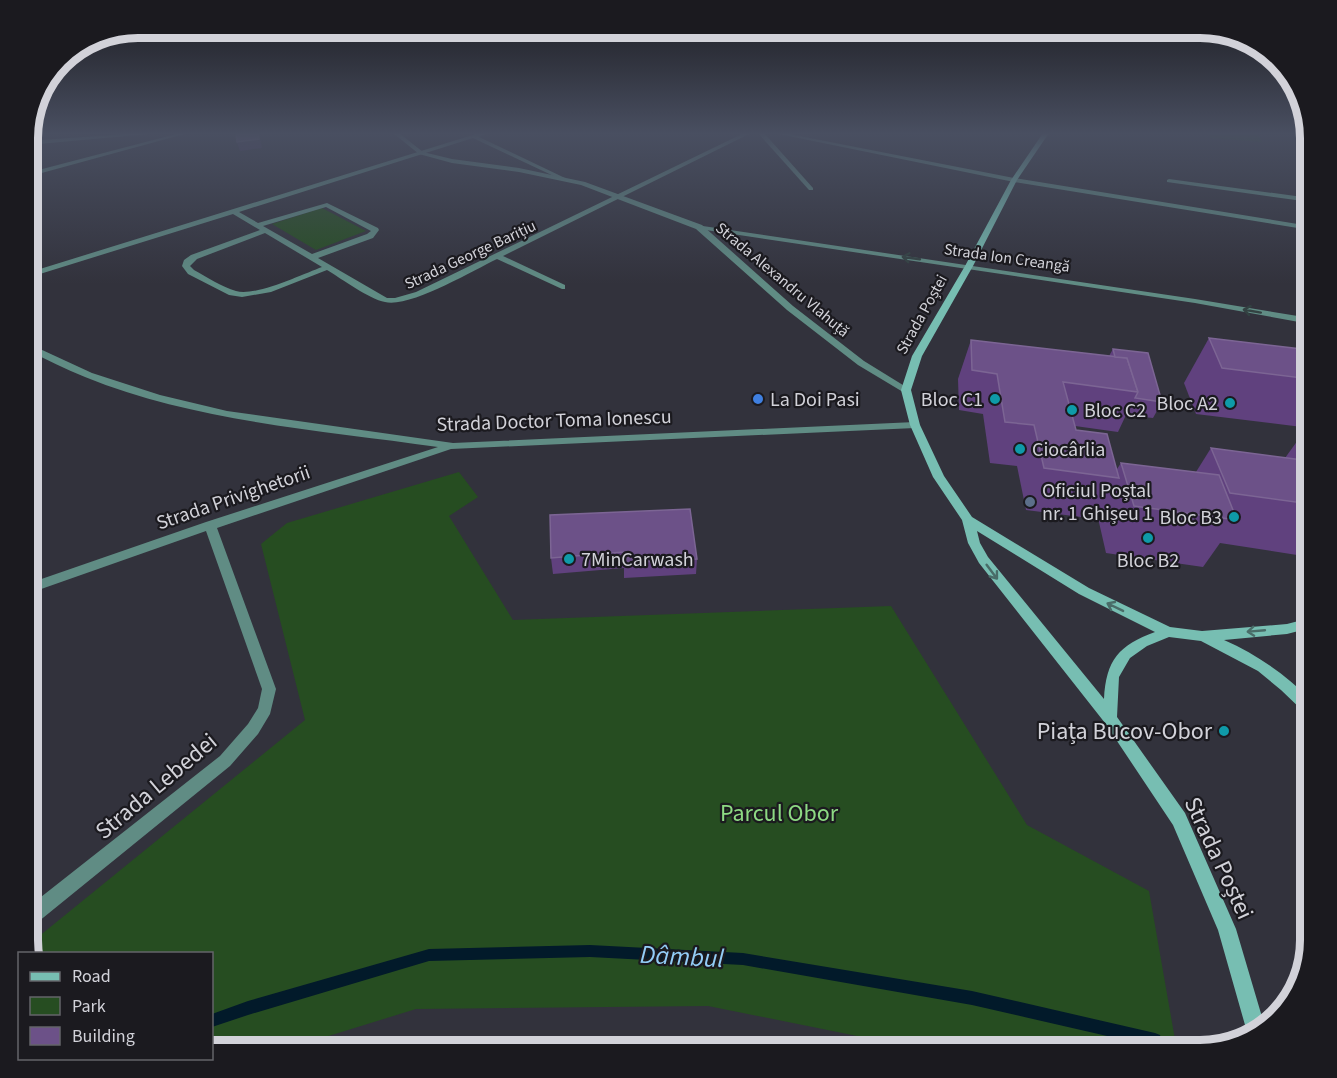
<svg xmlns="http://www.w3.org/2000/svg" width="1337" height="1078" font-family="'Source Sans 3',sans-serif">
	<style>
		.green { fill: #264d21 }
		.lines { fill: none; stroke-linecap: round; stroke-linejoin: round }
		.stream { fill: #021a2a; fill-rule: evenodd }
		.minor { fill: #608c84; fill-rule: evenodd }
		.tertiary { fill: #608c84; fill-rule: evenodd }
		.secondary { fill: #77beb2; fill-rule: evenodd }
		.wall { fill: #60417e }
		.shaded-wall { fill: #48345f }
		.building { fill: #6c5188; stroke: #7c6594; stroke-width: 1.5 }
		.oneway { stroke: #334242 }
		.oneway2 { stroke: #496c68 }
		.shop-dot { fill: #3f7fe0; stroke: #1b1a1f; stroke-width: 2 }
		.culture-dot { fill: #0f9aa8; stroke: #1b1a1f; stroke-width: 2 }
		.service-dot { fill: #5c6f8a; stroke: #1b1a1f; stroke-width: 2 }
		.labels { text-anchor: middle; stroke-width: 4.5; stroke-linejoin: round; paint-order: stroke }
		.far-street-label { font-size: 16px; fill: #d2d2d9; stroke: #1b1a1f }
		.poi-label { font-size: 20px; fill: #d2d2d9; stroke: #1b1a1f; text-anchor: start }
		.street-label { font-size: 20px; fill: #d2d2d9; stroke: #1b1a1f }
		.near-poi-label { font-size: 24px; fill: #d2d2d9; stroke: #1b1a1f; text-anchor: end }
		.near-street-label { font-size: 24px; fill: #d2d2d9; stroke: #1b1a1f }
		.near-park-label { font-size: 24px; fill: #8dd983; stroke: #1b1a1f }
		.near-water-label { font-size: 26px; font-style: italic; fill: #93cdf7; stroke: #1b1a1f }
		.rim { fill: none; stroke: #d2d2d9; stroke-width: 8 }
	</style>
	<rect width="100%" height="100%" fill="#32323c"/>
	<g class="green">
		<path d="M1208,133H1257L1262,142L1210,138Z"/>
		<path d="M322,208L366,231L316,250L272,224Z"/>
		<path d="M459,472L478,497L449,516L513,620L891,606L1027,825L1149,891L1177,1051H916L877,1040L708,1006L416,1009L280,1051H212V954L29,953L27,946L305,720L261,544L287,523Z"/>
	</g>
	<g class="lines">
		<path class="stream" d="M590,945L743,953L972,991L1155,1033L1160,1035L1162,1040L1160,1045L1155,1047L972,1005L743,965L590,957L429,961L248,1015L212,1027V1014L248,1001L429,949Z"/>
		<g class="minor">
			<path d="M140,133H160L27,145V141Z"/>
			<path d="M180,133H188L27,177V173Z"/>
			<path d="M479,133H487L479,137L565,178L560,179L473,138L239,212L258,223L327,203L378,228L379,230L373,238L318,258L387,298H395L416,292L744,133H751L503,256L565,285V289H562L497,259C472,271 410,308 385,302C369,299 342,279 327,270L271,292L242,297L229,295L188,274L182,266L184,260L191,255L260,230L233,214L27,278V273ZM326,207L371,231L367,234L312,254L263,226ZM265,233L322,267C303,274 255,297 236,291C222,287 207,277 194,270L190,266L197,259Z"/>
			<path d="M758,133H764L813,188V190H809Z"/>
			<path d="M774,133H784L1014,178L1310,226V230L1014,182Z"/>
			<path d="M1169,179L1310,198V202L1167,182V180Z"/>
			<path d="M696,225L1195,299L1310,318V324L1195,303L699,229H696Z"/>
			<path d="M27,343L92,373L160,395L227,411L453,443L915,422L920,425L915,428L451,449L217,528L276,689L270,714L258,734L230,766L33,926L27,929V908L220,756L248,724L258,708L262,689L206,531L27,594V584L206,522L438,447C320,430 196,422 85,377C65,369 46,359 27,350Z"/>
		</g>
		<path class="tertiary" d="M393,133H399L423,152L452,159L519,168L585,182L702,225L793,306L864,361L911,390L906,393L903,392L858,365L787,310L696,229L581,185L519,172L452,163L419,154Z"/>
		<path class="secondary" d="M1043,133H1049L1017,180L973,266L922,356L911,390L920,425L944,476L972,517L1089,588L1170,627L1202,631L1287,624L1310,618V628L1287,634L1224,640C1256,654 1285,674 1310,699V715L1305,713L1281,690L1258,671L1201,641L1169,637L1147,646L1130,658L1119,677L1117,717L1185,813L1236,929L1265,1027L1249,1039L1218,930L1173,825L1105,723L979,563L968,543L962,520L933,477L910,425L901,390L912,356L965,266L1011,180ZM977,531L1079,594L1155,632C1119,645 1106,660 1104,699L988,557L980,543Z"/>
	</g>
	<g class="wall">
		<path d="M1209,338L1310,350V428L1196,414L1184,383Z"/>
		<path d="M971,340L1109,356L1113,349L1162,402L1153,418L1126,415L1118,432L1075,426L1076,430L1117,469L1121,463L1196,472L1211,448L1285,458L1298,440L1310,441V539L1297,555L1220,543L1203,567L1106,553L1098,518L1097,519L1026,510L1017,466L990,463L983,414L959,410L958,379Z"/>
		<path d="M550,515L697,559L696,574L624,578V568L553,574L551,558Z"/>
	</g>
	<path class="shaded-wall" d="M258,133H259L262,148L240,151L237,142Z"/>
	<g class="building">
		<path d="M236,133H258L259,139L237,142Z"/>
		<path d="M1209,338L1310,350V379L1222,368Z"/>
		<path d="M971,340L1127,358L1138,392L1063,382L1076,430L1107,434L1119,478L1044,468L1034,425L1005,422L997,374L972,370Z"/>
		<path d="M1113,349L1148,353L1162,402L1135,398L1138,392L1127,358L1115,357Z"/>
		<path d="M1298,440L1310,441V460Z"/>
		<path d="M1211,448L1310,461V504L1230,493Z"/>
		<path d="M1121,463L1219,475L1237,520L1134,506Z"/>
		<path d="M690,509L697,559L623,563V552L551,558L550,515Z"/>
	</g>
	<defs><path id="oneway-shaft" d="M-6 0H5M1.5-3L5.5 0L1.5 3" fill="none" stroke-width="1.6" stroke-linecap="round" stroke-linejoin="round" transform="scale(1.5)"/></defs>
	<g class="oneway">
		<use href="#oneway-shaft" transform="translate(911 258) rotate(-172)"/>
		<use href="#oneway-shaft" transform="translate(1252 311) rotate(-170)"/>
	</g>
	<g class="oneway2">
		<use href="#oneway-shaft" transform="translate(992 572) rotate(53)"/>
		<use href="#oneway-shaft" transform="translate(1115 607) rotate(-154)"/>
		<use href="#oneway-shaft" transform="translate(1256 631) rotate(175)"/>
	</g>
	<linearGradient id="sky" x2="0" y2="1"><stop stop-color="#1c1c21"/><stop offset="0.47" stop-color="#494f61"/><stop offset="1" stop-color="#494f61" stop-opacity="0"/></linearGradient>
	<rect width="1337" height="284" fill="url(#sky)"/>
	<circle class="shop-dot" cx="758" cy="399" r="6"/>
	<g class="culture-dot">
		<circle cx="995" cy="399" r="6"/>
		<circle cx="1230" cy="403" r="6"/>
		<circle cx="1072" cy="410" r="6"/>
		<circle cx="1020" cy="449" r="6"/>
		<circle cx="1234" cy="517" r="6"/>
		<circle cx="1148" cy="538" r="6"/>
		<circle cx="569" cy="559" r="6"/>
		<circle cx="1224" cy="731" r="6"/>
	</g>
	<circle class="service-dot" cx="1030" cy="502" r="6"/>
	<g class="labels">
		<g class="far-street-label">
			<text transform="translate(470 254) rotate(-25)" y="6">Strada George Barițiu</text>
			<text transform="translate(1007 257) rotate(8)" y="6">Strada Ion Creangă</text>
			<text transform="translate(783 279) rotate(40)" y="6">Strada Alexandru Vlahuță</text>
			<text transform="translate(921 314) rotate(-61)" y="6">Strada Poștei</text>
		</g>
		<g class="poi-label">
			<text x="770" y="406">La Doi Pasi</text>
			<text x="983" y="406" text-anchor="end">Bloc C1</text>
			<text x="1218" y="410" text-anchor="end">Bloc A2</text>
			<text x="1084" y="417">Bloc C2</text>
			<text x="1032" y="456">Ciocârlia</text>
			<text x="1042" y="497">Oficiul Poștal<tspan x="1042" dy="23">nr. 1 Ghișeu 1</tspan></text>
			<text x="1222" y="524" text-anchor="end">Bloc B3</text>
			<text x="581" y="566">7MinCarwash</text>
			<text x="1148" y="567" text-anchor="middle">Bloc B2</text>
		</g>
		<g class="street-label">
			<text transform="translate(554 420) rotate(-2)" y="7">Strada Doctor Toma Ionescu</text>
			<text transform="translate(233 497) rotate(-19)" y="7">Strada Privighetorii</text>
		</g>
		<g class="near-poi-label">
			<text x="1212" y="739">Piața Bucov-Obor</text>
		</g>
		<g class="near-street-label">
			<text transform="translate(156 786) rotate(-40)" y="8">Strada Lebedei</text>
			<text transform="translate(1219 858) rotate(65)" y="8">Strada Poștei</text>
		</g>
		<g class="near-park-label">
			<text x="779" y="821">Parcul Obor</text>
		</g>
		<g class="near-water-label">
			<text transform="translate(682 956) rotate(3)" y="9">Dâmbul</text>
		</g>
	</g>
	<path d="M0 0H1337V1078H0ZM138 38H1200A100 100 0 0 1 1300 138V940A100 100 0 0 1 1200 1040H138A100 100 0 0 1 38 940V138A100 100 0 0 1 138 38Z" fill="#1b1a1f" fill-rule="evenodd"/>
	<path class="rim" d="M138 38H1200A100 100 0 0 1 1300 138V940A100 100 0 0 1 1200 1040H138A100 100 0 0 1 38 940V138A100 100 0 0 1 138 38Z"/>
	<rect x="18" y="952" width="195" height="108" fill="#1b1a1f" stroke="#646469" stroke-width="1.5"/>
	<rect x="30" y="972" width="30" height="9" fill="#77beb2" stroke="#646469" stroke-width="1.5"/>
	<text x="72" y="982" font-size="18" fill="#d2d2d9">Road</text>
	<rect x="30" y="997" width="30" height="18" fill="#264d21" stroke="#646469" stroke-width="1.5"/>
	<text x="72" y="1012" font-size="18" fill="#d2d2d9">Park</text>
	<rect x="30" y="1027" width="30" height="18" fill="#6c5188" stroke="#646469" stroke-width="1.5"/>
	<text x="72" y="1042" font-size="18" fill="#d2d2d9">Building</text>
</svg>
